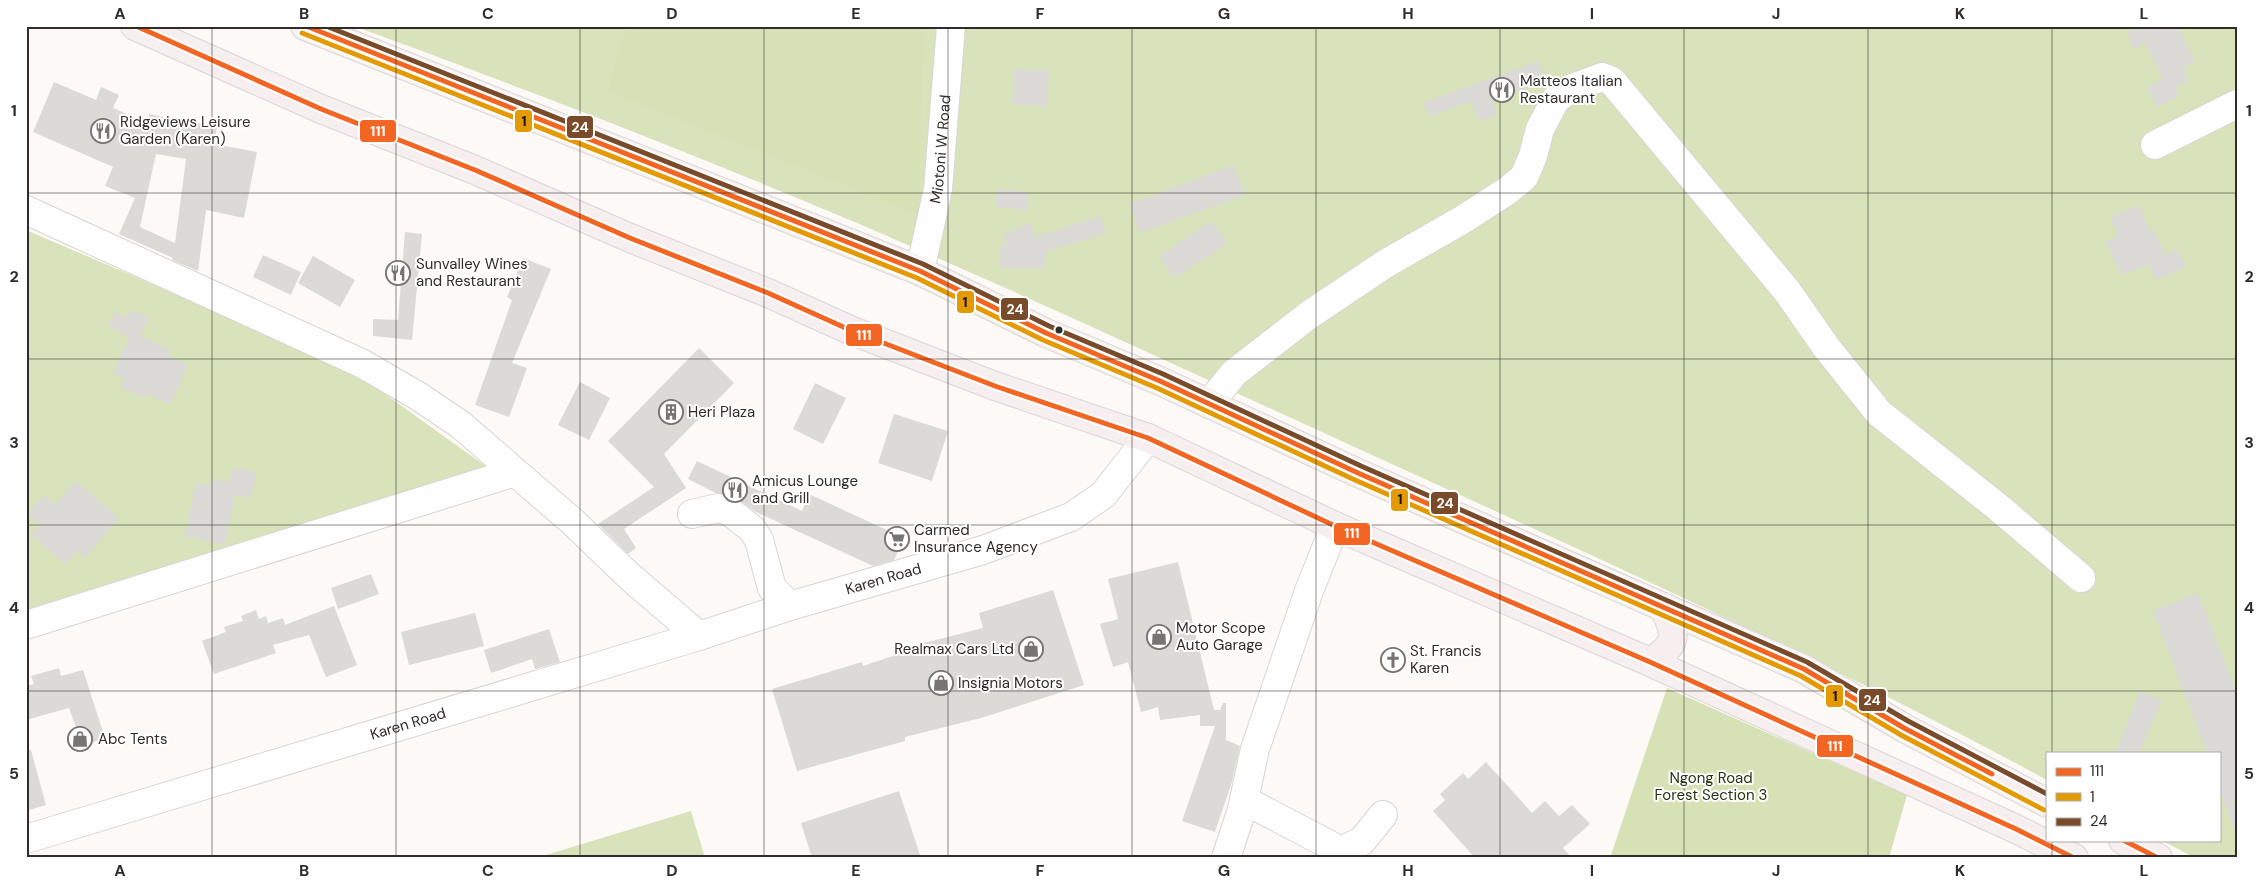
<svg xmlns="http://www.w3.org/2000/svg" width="2263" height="884" font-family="'DM Sans',sans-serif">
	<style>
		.green { fill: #d8e3bb }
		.forest { fill: #d6e2b6 }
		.building { fill: #dcdad7; fill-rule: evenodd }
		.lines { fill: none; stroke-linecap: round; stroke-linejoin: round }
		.minor-casing { stroke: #d8d6d3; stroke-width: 30 }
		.major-casing { stroke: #d9d7d5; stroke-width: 30 }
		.minor { stroke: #fffefe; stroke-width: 28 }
		.major { stroke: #f7eeef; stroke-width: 28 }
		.bus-1-casing { stroke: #fff; stroke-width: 9 }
		.bus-2-casing { stroke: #fff; stroke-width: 9 }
		.bus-3-casing { stroke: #fff; stroke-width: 9 }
		.bus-1 { stroke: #f26522; stroke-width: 5 }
		.bus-2 { stroke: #e39a04; stroke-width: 5 }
		.bus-3 { stroke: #7a4b2a; stroke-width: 5 }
		.grid { fill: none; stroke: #2f2c2a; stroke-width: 1; stroke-opacity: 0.55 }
		.bus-dot { fill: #2f2c2a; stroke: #fff; stroke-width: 2 }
		.labels { text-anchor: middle; stroke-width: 4; stroke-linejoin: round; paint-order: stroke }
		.poi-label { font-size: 15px; fill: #2f2c2a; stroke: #fff; text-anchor: start }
		.street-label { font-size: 15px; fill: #2f2c2a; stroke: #fff }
		.park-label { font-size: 15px; fill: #2a3312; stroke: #fff }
		.line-badge { stroke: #fff; stroke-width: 2 }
		.badge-label { font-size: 14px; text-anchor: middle; font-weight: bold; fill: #fff }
		.pale-badge-label { font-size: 14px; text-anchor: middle; font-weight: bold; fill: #111 }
		.neatline { fill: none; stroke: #2f2c2a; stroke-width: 2 }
		.grid-label { font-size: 16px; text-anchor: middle; font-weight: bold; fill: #2f2c2a }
	</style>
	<rect width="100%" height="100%" fill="#fcf9f6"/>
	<g class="green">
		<path d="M354,26H2237V858H2195L2161,840H2219V753H2047V780C1820,657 1585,552 1350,445C1186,370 1023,294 857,223C692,153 523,88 354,26Z"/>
		<path d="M26,230L227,316L367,381L491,470L26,615Z"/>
		<path d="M691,811L705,858H536Z"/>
	</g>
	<g class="forest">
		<path d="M627,26H923L919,215L607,91Z"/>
		<path d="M1667,688L1907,795L1889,858H1610Z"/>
	</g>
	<g class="building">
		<path d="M2137,26H2180L2178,27L2195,62L2183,68L2189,81L2175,87L2179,96L2157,107L2147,87L2163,79L2145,43L2134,49L2126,32Z"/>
		<path d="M1538,61L1546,80L1492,101L1497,115L1479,121L1471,100V101L1429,117L1423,103Z"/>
		<path d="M1014,69L1049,70L1047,106L1012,105Z"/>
		<path d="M54,82L96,100L101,87L119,95L113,108L148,123L149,114L217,127L214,144L257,152L244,218L206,210L198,271L172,260L173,258L119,234L135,198L105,186L113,167L33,132ZM156,154L186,159L175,243L140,227Z"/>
		<path d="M1234,165L1245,195L1140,233L1130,204Z"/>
		<path d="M997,189L1029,192L1027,210L996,207Z"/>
		<path d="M2139,205L2150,232L2154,230L2165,255L2178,249L2186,267L2155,280L2149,264L2121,276L2106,241L2118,236L2110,217Z"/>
		<path d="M1100,216L1106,233L1045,252V268H1000V246H1007L1002,234L1030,223L1036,237Z"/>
		<path d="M1212,221L1227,244L1174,278L1159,256Z"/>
		<path d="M405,232L422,234L412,340L373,336V319L398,320Z"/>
		<path d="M263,255L301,272L291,295L253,277Z"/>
		<path d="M313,256L355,280L340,307L298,283Z"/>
		<path d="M523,258L551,269L512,363L527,368L509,417L475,405L512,300L507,297Z"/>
		<path d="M131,309L149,319L140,336L171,350L169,356L188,365L170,405L147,394L145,398L120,387L124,378L113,373L129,337L108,326L116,312L126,318Z"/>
		<path d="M699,348L734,383L664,454L686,488L624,529L636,548L628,554L598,524L654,487L608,441Z"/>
		<path d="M580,382L610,398L589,440L558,425Z"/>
		<path d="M815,383L846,398L823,444L793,429Z"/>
		<path d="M894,414L948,431L932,481L878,463Z"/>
		<path d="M697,461L802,511L809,494L904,538L894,560L873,566L756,512L733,496L716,493L688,479Z"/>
		<path d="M233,467L256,472L251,498L235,495L225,545L185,536L196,483L210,486L211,479L229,483Z"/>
		<path d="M76,481L119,518L85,558L77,551L65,564L31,535L40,525L27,514L44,495L55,505Z"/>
		<path d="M1178,562L1214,710H1220L1223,703H1226V740L1240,746L1232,782L1215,832L1182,821L1215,726H1200V715L1160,720L1158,707L1141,712L1128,662L1113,667L1100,624L1118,619L1108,579Z"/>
		<path d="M371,574L379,594L338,609L331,588Z"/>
		<path d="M1053,590L1084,685L981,718L905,737V741L797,771L772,689L862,662L863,666L901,653L900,649L983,628L979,613Z"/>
		<path d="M2198,593L2237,694V829L2234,830L2219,786V753H2207L2153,611Z"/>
		<path d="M334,606L357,665L326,677L309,635L273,645L276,653L214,674L202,641L226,632L224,627L243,621L241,616L256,610L259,619L266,616L268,623L283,618L285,625Z"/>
		<path d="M475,613L484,646L409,665L401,632Z"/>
		<path d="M549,629L560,662L535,669L532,659L491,673L484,650Z"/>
		<path d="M59,668L61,676L83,670L105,738L83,746L69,708L26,720V686L34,684L31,676Z"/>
		<path d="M2140,691L2162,701L2139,753H2115Z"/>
		<path d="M26,750H31L46,805L26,811Z"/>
		<path d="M1486,762L1532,813L1545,801L1559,816L1572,805L1590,824L1563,848L1572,858H1475L1433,811L1445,800L1440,794L1463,773L1468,779Z"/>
		<path d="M899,791L921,858H812L801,823Z"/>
	</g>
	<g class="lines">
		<defs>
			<g id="minor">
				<path d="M2155,145L2237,104"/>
				<path d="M26,210L363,364L418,396L461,425L515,472"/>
				<path id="s1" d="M920,271L938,189L951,26"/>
				<path d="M1209,404L1234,373L1309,315L1385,264L1462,220L1507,191L1524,177L1533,156L1540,129L1556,99L1570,89L1602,77L1612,81L1787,291L1826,347L1879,413L1999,508L2081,578"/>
				<path d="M692,514L718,508L729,511L752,529L759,540L772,588L790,606"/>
				<path d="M26,625L515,472L573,522L629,576L699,636"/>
				<path d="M1244,800L1341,851L1362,841L1383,815"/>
				<path id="s2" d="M26,839L699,636L790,606L983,550L1071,517L1103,495L1148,438"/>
				<path d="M1226,858L1242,809L1255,749L1309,591L1335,526"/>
			</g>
			<g id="major">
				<path d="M135,26L321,109L475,170L630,238L768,293L850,330L995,386L1148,438L1335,526L1650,662L2016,829L2074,858"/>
				<path d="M305,26L920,271L1046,333L1160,381L1358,473L1804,669L1904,728L2047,803"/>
				<path d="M1650,662C1677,645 1678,635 1663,607"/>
				<path d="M2123,840L2158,858"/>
			</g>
		</defs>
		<use href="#minor" class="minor-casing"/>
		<use href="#major" class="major-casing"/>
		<use href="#minor" class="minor"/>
		<use href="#major" class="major"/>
		<defs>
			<g id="bus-1">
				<path d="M136,26L321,109L475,170L630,238L768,293L850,330L995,386L1148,438L1335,526L1650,662L2016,829L2074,858"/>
				<path d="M306,26L920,271L1046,333L1160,381L1358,473L1804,669L1904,728L1992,774"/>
				<path d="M2123,840L2158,858"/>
			</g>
			<path id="bus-2" d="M302,33L917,278L1043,340L1157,388L1355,480L1801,676L1901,735L2044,810"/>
			<path id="bus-3" d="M326,26L923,264L1049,326L1163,374L1361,466L1807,662L1908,721L2047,794"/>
		</defs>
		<use href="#bus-1" class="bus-1-casing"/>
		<use href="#bus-2" class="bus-2-casing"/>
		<use href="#bus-3" class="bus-3-casing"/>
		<use href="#bus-1" class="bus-1"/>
		<use href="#bus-2" class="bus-2"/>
		<use href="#bus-3" class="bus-3"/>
	</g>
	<path class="grid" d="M212,26V858M396,26V858M580,26V858M764,26V858M948,26V858M1132,26V858M1316,26V858M1500,26V858M1684,26V858M1868,26V858M2052,26V753M26,193H2237M26,359H2237M26,525H2237M26,691H2237M2052,840V858"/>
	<defs>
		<symbol id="restaurant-ring" viewBox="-11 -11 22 22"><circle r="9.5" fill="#fff" stroke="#777471" stroke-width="1.5"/><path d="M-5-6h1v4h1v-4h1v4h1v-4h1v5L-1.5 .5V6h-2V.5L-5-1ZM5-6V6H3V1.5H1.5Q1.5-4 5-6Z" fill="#777471"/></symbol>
		<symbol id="building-ring" viewBox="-11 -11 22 22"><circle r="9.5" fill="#fff" stroke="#777471" stroke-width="1.5"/><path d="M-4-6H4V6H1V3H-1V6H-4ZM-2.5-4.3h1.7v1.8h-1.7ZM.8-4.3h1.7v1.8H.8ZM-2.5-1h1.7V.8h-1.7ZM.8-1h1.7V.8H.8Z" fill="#777471"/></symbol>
		<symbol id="supermarket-ring" viewBox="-11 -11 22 22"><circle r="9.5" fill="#fff" stroke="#777471" stroke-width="1.5"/><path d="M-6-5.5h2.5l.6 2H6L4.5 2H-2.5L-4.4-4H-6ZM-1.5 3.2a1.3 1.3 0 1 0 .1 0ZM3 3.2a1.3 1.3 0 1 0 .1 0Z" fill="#777471"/></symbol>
		<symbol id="shop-ring" viewBox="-11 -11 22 22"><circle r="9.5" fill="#fff" stroke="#777471" stroke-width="1.5"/><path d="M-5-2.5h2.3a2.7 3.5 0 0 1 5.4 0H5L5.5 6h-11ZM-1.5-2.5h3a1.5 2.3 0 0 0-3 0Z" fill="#777471"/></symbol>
		<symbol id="church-ring" viewBox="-11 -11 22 22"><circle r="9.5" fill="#fff" stroke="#777471" stroke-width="1.5"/><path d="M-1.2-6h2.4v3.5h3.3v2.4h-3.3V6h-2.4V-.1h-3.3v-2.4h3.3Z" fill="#777471"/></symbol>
	</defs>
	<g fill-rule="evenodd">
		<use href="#restaurant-ring" x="1488" y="76" width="28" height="28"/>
		<use href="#restaurant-ring" x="89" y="117" width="28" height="28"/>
		<use href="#restaurant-ring" x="384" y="259" width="28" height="28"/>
		<use href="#building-ring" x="657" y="398" width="28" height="28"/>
		<use href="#restaurant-ring" x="721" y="476" width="28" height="28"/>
		<use href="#supermarket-ring" x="883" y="525" width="28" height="28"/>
		<use href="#shop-ring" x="1145" y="623" width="28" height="28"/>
		<use href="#shop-ring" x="1017" y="635" width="28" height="28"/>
		<use href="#church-ring" x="1379" y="646" width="28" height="28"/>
		<use href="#shop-ring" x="927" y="669" width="28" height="28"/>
		<use href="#shop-ring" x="66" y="725" width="28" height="28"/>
	</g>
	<circle class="bus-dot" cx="1059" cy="330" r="4.5"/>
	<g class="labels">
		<g class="poi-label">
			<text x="1520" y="86">Matteos Italian<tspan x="1520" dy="17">Restaurant</tspan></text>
			<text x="120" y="127">Ridgeviews Leisure<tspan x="120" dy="17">Garden (Karen)</tspan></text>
			<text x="416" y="269">Sunvalley Wines<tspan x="416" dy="17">and Restaurant</tspan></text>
			<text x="688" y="417">Heri Plaza</text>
			<text x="752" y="486">Amicus Lounge<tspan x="752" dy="17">and Grill</tspan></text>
			<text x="914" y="535">Carmed<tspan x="914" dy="17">Insurance Agency</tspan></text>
			<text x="1176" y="633">Motor Scope<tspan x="1176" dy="17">Auto Garage</tspan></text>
			<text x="1014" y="654" text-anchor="end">Realmax Cars Ltd</text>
			<text x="1410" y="656">St. Francis<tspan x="1410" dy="17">Karen</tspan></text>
			<text x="958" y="688">Insignia Motors</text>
			<text x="98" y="744">Abc Tents</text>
		</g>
		<g class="street-label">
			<text dy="5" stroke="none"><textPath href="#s1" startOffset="124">Miotoni W Road</textPath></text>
			<text dy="5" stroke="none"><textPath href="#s2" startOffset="896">Karen Road</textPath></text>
			<text dy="5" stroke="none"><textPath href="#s2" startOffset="399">Karen Road</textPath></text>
		</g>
		<g class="park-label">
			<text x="1711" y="783">Ngong Road<tspan x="1711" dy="17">Forest Section 3</tspan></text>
		</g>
	</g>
	<g class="line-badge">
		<rect x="514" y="109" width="19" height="24" rx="5" fill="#e39a04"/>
		<rect x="566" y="115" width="28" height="24" rx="5" fill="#7a4b2a"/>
		<rect x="359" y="119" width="38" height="24" rx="5" fill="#f26522"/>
		<rect x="956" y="290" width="19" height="24" rx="5" fill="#e39a04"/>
		<rect x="1000" y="297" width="29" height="24" rx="5" fill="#7a4b2a"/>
		<rect x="845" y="323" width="38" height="24" rx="5" fill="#f26522"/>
		<rect x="1390" y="488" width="19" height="24" rx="5" fill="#e39a04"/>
		<rect x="1430" y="491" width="29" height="24" rx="5" fill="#7a4b2a"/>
		<rect x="1333" y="522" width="38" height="24" rx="5" fill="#f26522"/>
		<rect x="1825" y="684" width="19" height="24" rx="5" fill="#e39a04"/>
		<rect x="1858" y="688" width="29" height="24" rx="5" fill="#7a4b2a"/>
		<rect x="1816" y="734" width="38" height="24" rx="5" fill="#f26522"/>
	</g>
	<g class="badge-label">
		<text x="580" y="132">24</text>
		<text x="378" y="136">111</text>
		<text x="1015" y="314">24</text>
		<text x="864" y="340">111</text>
		<text x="1445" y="508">24</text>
		<text x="1352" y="538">111</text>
		<text x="1872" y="705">24</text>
		<text x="1835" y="751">111</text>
	</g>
	<g class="pale-badge-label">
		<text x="524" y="126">1</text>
		<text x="965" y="307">1</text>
		<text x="1400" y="504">1</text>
		<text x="1835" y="701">1</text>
	</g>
	<rect width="2263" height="884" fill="none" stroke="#ffffff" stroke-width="55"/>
	<rect x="2046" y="752" width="175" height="90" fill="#ffffff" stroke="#acabaa"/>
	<rect x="2056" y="768" width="25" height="8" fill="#f26522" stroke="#acabaa"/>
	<text x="2090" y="776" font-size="15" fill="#2f2c2a">111</text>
	<rect x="2056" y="793" width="25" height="8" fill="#e39a04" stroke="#acabaa"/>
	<text x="2090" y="802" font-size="15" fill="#2f2c2a">1</text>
	<rect x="2056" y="818" width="25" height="8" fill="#7a4b2a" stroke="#acabaa"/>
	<text x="2090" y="826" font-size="15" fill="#2f2c2a">24</text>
	<rect x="28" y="28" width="2208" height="828" class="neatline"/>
	<g class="grid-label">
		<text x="120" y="19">A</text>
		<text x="304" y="19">B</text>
		<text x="488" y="19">C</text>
		<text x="672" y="19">D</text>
		<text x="856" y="19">E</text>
		<text x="1040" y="19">F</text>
		<text x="1224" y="19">G</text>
		<text x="1408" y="19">H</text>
		<text x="1592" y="19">I</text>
		<text x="1776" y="19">J</text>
		<text x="1960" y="19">K</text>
		<text x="2144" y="19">L</text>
		<text x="14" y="116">1</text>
		<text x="2249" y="116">1</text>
		<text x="14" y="282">2</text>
		<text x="2249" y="282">2</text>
		<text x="14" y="448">3</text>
		<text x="2249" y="448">3</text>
		<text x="14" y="613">4</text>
		<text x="2249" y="613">4</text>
		<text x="14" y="779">5</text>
		<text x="2249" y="779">5</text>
		<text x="120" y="876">A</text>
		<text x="304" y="876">B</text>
		<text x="488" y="876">C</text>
		<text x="672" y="876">D</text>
		<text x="856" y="876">E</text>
		<text x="1040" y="876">F</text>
		<text x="1224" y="876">G</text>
		<text x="1408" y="876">H</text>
		<text x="1592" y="876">I</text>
		<text x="1776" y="876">J</text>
		<text x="1960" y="876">K</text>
		<text x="2144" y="876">L</text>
	</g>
</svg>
